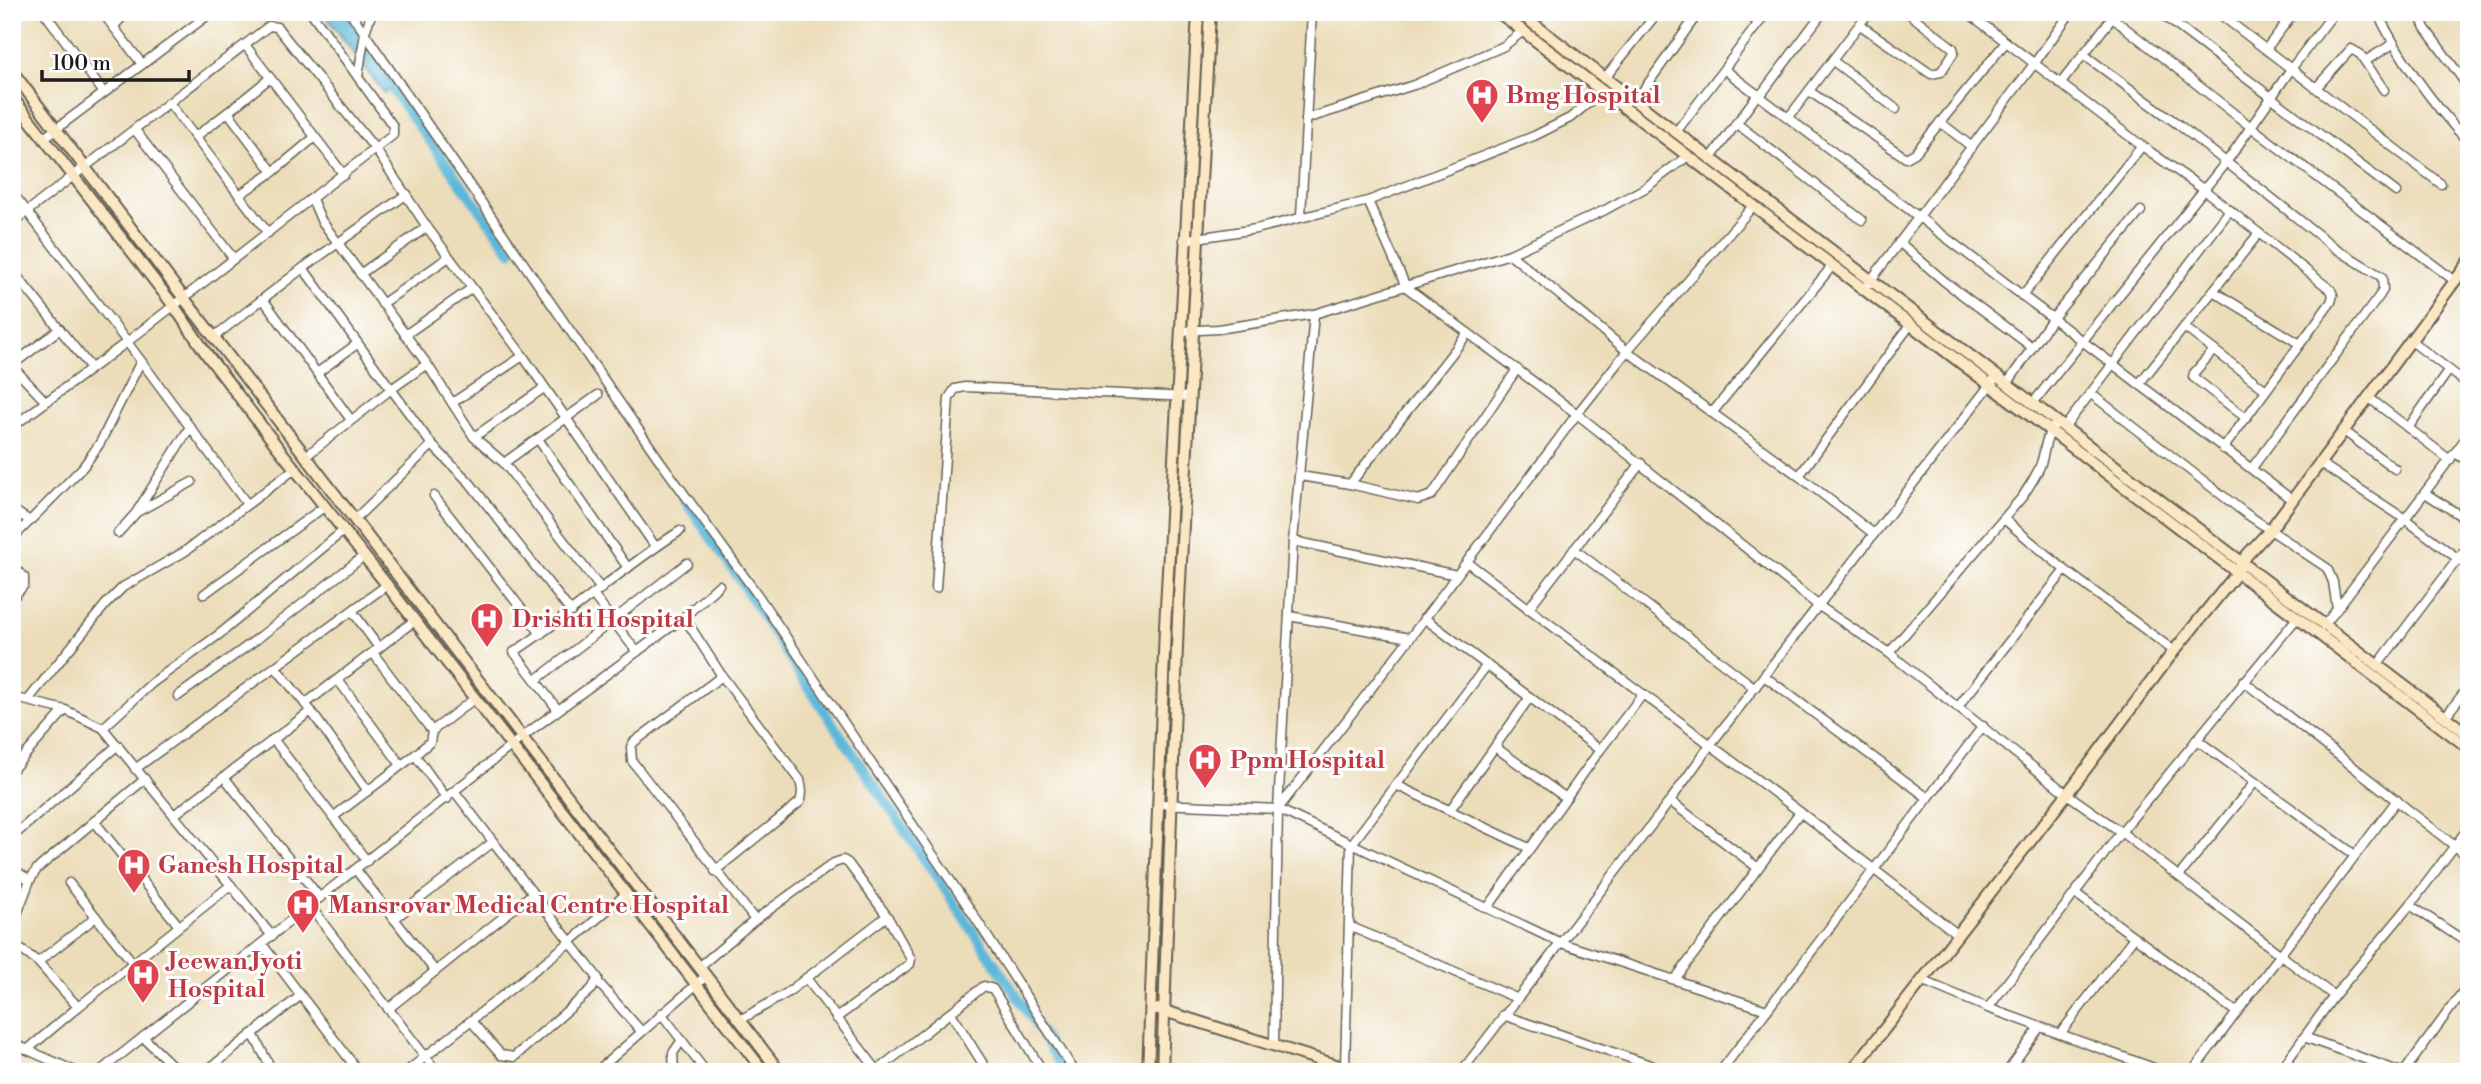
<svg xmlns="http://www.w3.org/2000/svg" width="2481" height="1084" font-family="'Libre Bodoni',serif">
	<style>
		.water { fill: #5cb8da; stroke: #3c6a7b; stroke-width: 2 }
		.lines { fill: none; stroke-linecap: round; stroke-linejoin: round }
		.canal { stroke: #5cb8da; stroke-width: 10 }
		.street-casing { stroke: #656053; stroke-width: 11 }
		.secondary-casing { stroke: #656053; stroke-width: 14 }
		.street { stroke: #fff; stroke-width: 8 }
		.secondary { stroke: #fbe7c3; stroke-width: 10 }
		.labels { text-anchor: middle; stroke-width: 6; stroke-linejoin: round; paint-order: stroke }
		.health-label { font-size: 24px; font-weight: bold; fill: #be3a42; stroke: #fff; text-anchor: start }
	</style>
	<rect width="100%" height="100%" fill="#fff"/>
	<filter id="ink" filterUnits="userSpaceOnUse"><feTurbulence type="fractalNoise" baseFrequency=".0143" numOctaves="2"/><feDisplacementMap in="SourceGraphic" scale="14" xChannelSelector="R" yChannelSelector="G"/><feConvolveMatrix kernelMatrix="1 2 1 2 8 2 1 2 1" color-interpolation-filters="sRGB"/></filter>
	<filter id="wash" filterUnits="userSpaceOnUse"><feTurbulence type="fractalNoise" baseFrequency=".00686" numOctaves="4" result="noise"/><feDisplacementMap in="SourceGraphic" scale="28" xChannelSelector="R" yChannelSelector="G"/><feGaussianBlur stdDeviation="1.57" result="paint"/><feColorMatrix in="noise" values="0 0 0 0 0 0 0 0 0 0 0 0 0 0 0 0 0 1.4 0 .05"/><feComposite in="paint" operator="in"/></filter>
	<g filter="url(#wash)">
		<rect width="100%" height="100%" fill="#ecddba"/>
		<path class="water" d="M323,12H345L391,70L392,80L395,84L384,93Z"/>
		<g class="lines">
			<g class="canal">
				<path d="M382,76L511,252"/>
				<path d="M683,498L740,580L800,675L1035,1023L1065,1072"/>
			</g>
		</g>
	</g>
	<g filter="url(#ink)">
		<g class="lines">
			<defs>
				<g id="street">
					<path d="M44,12L104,93"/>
					<path d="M102,12L142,64"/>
					<path d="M350,12L658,458L757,594L967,905L1075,1072"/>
					<path d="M1743,12L1759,23"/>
					<path d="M1967,12L2142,146L2203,189L2331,290L2333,295L2331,302L2223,449"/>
					<path d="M2105,12L2251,127L2455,281"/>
					<path d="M2159,12L2396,192"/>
					<path d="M2217,12L2441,184"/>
					<path d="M2272,12L2286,23L2294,12"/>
					<path d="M2322,12L2330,18L2334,12"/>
					<path d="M2377,12C2401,61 2432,103 2469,143"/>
					<path d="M2418,12L2425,28L2469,88"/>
					<path d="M2463,12L2469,20"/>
					<path d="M1860,25L1931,74L1941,72L1954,52L1953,48L1907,12"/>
					<path d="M113,27L127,12"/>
					<path d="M246,46L344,175"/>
					<path d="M2266,49L2286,23"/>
					<path d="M2083,54L2179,125L2335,248L2382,277L2383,290L2380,295L2252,468"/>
					<path d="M1833,61L1896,109"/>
					<path d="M2365,61L2393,44"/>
					<path d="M1725,70L2139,384"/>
					<path d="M358,77L365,32L372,12"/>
					<path d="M1604,79L1658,12"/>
					<path d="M2061,83L2112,18"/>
					<path d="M2316,88L2351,49L2360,54L2384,90"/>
					<path d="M1809,91L1906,158L1915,153L2006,42"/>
					<path d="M1760,96L1823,12"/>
					<path d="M1635,102L1699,12"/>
					<path d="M170,104L268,233"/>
					<path d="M228,112L270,78"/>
					<path d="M1789,117L1869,12"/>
					<path d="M1306,119L1414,85L1504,46L1523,31"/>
					<path d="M1940,122L1972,147"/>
					<path d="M1736,123L1862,220"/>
					<path d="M135,130L233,258"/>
					<path d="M1676,132L1767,12"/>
					<path d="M195,137L228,112L273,172L315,137"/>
					<path d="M44,138L212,12"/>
					<path d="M1711,158L1758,94"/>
					<path d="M12,192L127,342L247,504"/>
					<path d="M407,194L303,268L432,445L470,483L571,612"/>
					<path d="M239,195L273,172"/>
					<path d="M312,199L321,220L427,364L474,437L504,463L601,589"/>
					<path d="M1368,201L1406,287L1577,414L1819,606L1889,653L2067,794L2121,832L2334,996"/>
					<path d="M1301,216L1312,12"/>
					<path d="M12,223L269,26L277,27L376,150L427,227L523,356L655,546"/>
					<path d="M2259,233L2139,384L2291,499"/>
					<path d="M1184,240L1256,229L1368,201L1534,136L1570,118L1602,92"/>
					<path d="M1899,242L1944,281L2032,347"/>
					<path d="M1510,254L1627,351L1799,476L1874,534"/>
					<path d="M12,270L91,368"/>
					<path d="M360,274L427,227"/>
					<path d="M1868,284L2034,64L2071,12"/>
					<path d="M2213,291L2300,344"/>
					<path d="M2022,296L2142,146"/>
					<path d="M263,299L351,420"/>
					<path d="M382,304L449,257"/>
					<path d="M2184,327L2266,390"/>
					<path d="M1181,331L1218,329L1314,314L1510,254L1605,210L1645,188L1688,156"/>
					<path d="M405,335L472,288"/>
					<path d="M215,336L303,268"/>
					<path d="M2410,340L2469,385"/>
					<path d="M2214,350L2194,373L2193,377L2246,418"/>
					<path d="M12,365L60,329"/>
					<path d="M12,366L46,402"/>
					<path d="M317,373L357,344"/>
					<path d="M2007,384L2052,319L2141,211"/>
					<path d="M2090,393L2245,513L2327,568L2333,582L2337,609"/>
					<path d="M2368,397L2450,460"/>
					<path d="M452,403L523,356"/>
					<path d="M2033,403L2230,157L2291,69L2330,18"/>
					<path d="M1712,413L1833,265"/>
					<path d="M12,427L127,342L393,135V126L311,12"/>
					<path d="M2064,428L2230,210"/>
					<path d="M2408,428L2449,370"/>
					<path d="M2344,431L2395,469"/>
					<path d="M474,437L544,388"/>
					<path d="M538,439L628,568"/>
					<path d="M2455,453L2469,462"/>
					<path d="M306,456L390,390L427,364"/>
					<path d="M504,463L598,395"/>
					<path d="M2320,463L2405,519L2469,567"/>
					<path d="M1300,476L1350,484L1418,500L1432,495L1517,369"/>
					<path d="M1799,476L1911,324"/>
					<path d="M1350,484L1468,333"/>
					<path d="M2425,493L2469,521"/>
					<path d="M434,496L541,634"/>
					<path d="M12,509L30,521"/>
					<path d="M139,511L192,482"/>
					<path d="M355,519L432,445"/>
					<path d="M2005,520L2065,570L2174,651"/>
					<path d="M118,533L136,513L190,427"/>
					<path d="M12,539L83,467L100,443L141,361"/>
					<path d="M1293,541L1457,575"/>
					<path d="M1574,549L1755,688"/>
					<path d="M1467,562L1800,812L1957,934"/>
					<path d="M12,566L24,577V585L12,599"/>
					<path d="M936,588L949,398L955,389L965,387L1190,397"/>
					<path d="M204,594L324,507"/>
					<path d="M593,595L637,652"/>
					<path d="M1528,609L1641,463"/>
					<path d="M353,612L379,648"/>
					<path d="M1289,616L1410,638"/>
					<path d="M684,617L722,676L800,780C802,789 803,794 800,802L715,871"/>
					<path d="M1424,618L1600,750"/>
					<path d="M2324,626L2469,434"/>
					<path d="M1889,653L2023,496C2030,484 2039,473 2042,460C2046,446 2045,439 2053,427"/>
					<path d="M2377,666L2469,544"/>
					<path d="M276,668L311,711L368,791"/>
					<path d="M722,676L634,742L631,747L632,761L755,920"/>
					<path d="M1764,676L1928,798"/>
					<path d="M338,680L401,765"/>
					<path d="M536,680L687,563"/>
					<path d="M2243,681L2469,857"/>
					<path d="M178,696L257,639L364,556"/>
					<path d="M12,697L65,710L103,728L272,936"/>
					<path d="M28,700L106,604L123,587L184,552L296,468"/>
					<path d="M305,704L414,621"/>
					<path d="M1958,707L2065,570"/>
					<path d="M558,710L514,652C571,615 622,568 680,531"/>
					<path d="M2445,717L2469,686"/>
					<path d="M103,728L152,683L221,633L343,531"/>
					<path d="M432,731L474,699"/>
					<path d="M273,739L367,861"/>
					<path d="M2196,739L2355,855"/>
					<path d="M1495,747L1566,798"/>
					<path d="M415,755L447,799"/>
					<path d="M135,769L387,585"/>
					<path d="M12,770L65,710"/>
					<path d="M224,777L320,898"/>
					<path d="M1396,785L1529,848"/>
					<path d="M455,792L598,978L592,989L514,1057L501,1055L471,1021"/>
					<path d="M1670,801L1758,868"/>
					<path d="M1159,804L1278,809L1561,943L1767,1010"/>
					<path d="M1278,809L1410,638L1577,414L1627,351L1754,205"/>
					<path d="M1450,810L1530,697"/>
					<path d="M174,815L311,711"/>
					<path d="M333,817L415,755L430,742L432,731L373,653"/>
					<path d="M94,821L179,926"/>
					<path d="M12,837L118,745"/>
					<path d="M12,869L30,880"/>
					<path d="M356,870L435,971"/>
					<path d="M2179,876L2255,782"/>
					<path d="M69,883L133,963"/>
					<path d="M2075,893L2236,1012"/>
					<path d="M2410,905L2469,944"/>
					<path d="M310,906L437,1072"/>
					<path d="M1489,906L1600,750L1643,694"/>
					<path d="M394,919L493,842"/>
					<path d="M1349,926L1516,998"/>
					<path d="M12,927L30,880L37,869L145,779"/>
					<path d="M12,943L38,962L78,1007"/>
					<path d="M262,944L359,1072"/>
					<path d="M38,962L96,917"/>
					<path d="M699,967L755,920L834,863L843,860L848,863L887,916L911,959L910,964L836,1018"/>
					<path d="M806,978L877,1070"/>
					<path d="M1676,978L1800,812"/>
					<path d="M1921,980L1988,1008L2165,1072"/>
					<path d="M598,982L641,1031"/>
					<path d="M1988,1008L2121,832L2297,618"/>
					<path d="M388,1009L532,894"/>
					<path d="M661,1013L706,1072"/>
					<path d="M951,1013L988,1072"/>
					<path d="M1503,1015L1671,1072"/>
					<path d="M740,1020L787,993L887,916"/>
					<path d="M253,1034L273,1072"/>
					<path d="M2060,1034L2134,937"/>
					<path d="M143,1037L179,1072"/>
					<path d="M2304,1037L2401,1072"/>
					<path d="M12,1043L77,1072"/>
					<path d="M1274,1044L1278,809L1293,541L1314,314"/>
					<path d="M27,1050L78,1007L231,885"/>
					<path d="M1345,1067L1351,845L1487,665"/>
					<path d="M99,1072L530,731L684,617L719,585"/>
					<path d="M205,1072L300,996"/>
					<path d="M406,1072L570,942L626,894"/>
					<path d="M596,1072L706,976"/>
					<path d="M674,1072L673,1053L682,1040"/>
					<path d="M875,1072L984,986L993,989L1043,1072"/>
					<path d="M1461,1072L1670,801L1710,745L1993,381"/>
					<path d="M1720,1072L1983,726"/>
					<path d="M2007,1072L2040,1027"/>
					<path d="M2192,1072L2397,800"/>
					<path d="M2279,1072L2334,996L2410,905L2469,827"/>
					<path d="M2404,1072L2469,983"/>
				</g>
				<g id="secondary">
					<path d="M1498,12L2469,748"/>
					<path d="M1518,12L2469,735"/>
					<path d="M12,71L183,297L780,1072"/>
					<path d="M12,97L174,306L208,356L276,445L387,585L764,1072"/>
					<path d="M1158,1009L1358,1072"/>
					<path d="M1148,1072L1165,627L1198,12"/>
					<path d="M1162,1072L1178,619L1210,12"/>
					<path d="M1851,1072L2067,794L2174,651L2233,578L2247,555L2270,530L2469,262"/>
				</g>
			</defs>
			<use href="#street" class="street-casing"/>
			<use href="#secondary" class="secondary-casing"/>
			<use href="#street" class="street"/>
			<use href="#secondary" class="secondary"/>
		</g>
	</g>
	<defs>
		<symbol id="hospital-pin" viewBox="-11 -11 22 30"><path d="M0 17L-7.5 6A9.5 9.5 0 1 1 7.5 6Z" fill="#e0444e" stroke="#fff"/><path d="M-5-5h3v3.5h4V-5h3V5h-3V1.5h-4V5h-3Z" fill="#fff"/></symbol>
	</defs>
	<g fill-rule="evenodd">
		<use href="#hospital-pin" x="1463" y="76" width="38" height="52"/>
		<use href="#hospital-pin" x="468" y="600" width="38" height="52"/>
		<use href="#hospital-pin" x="1186" y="741" width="38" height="52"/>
		<use href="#hospital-pin" x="115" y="846" width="38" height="52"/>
		<use href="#hospital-pin" x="284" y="886" width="38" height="52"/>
		<use href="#hospital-pin" x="124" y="956" width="38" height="52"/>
	</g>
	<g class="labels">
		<g class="health-label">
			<text x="1506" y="103">Bmg Hospital</text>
			<text x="512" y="627">Drishti Hospital</text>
			<text x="1230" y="768">Ppm Hospital</text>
			<text x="158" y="873">Ganesh Hospital</text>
			<text x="328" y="913">Mansrovar Medical Centre Hospital</text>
			<text x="168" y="969">Jeewan Jyoti<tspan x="168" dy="28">Hospital</tspan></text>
		</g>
	</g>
	<rect width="2481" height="1084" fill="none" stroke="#fff" stroke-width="42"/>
	<path d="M42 70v10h147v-10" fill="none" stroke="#1c1c1c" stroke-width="3.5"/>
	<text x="52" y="70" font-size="21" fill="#1c1c1c" stroke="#ffffff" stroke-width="5" paint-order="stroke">100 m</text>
</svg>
